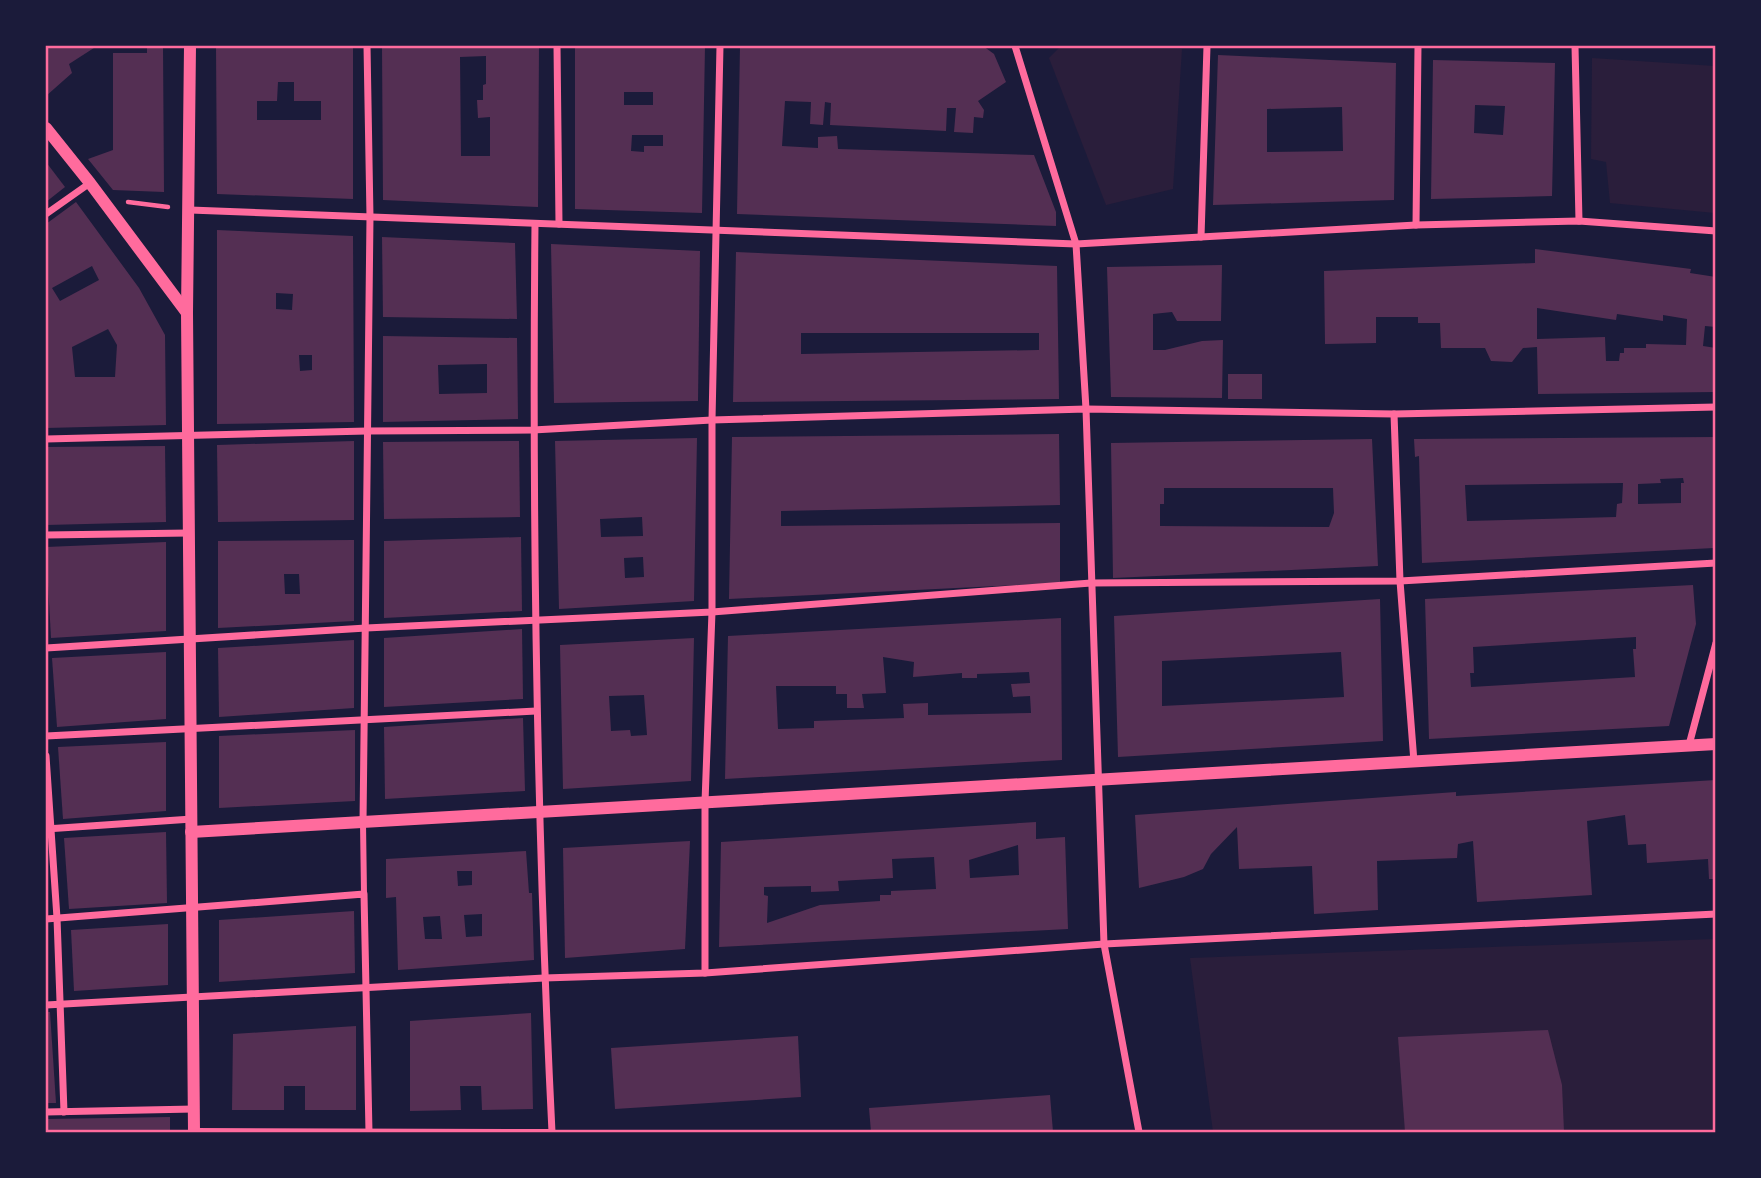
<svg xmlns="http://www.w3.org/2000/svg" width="1761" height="1178" font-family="'Source Serif 4',serif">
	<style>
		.green { fill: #2a1e3b }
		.building { fill: #542f53; fill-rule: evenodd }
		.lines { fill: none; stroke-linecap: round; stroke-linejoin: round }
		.path { stroke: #ff6b9d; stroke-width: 4.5 }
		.pedestrian { stroke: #ff6b9d; stroke-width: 6 }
		.minor { stroke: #ff6b9d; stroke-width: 7 }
		.tertiary { stroke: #ff6b9d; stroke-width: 12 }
		.neatline { fill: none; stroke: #ff6b9d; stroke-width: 2.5 }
	</style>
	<rect width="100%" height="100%" fill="#1b1b3a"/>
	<g class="green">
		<path d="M1060,47L1182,49L1173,189L1106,205L1049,58Z"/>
		<path d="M1592,58L1715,66V213L1610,203L1606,162L1591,159Z"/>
		<path d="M1715,939V1132H1213L1190,958Z"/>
	</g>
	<g class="building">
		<path d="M46,46H97L69,64L72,73L46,96Z"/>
		<path d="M147,46H163L164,192L113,190L88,159L113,150V53H147Z"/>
		<path d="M216,46H353V199L217,194ZM278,82H294V101H321V120H257V101H277Z"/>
		<path d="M382,46H539L538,207L383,200ZM486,56V84L483,85V100H477L478,118L490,117V156H461L460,57Z"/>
		<path d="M575,46H705L702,213L575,209ZM624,92H653V105H624ZM632,135H663V146H644V152L631,151Z"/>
		<path d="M740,46H983L994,54L1006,82L978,101L984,110L983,118L974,117L973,133L954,132L956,108H947L946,131L830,125L831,103L825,102L823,125L810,124L811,102L785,101L782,146L818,148V137L837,136L838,149L1034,155L1056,212V226L737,214Z"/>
		<path d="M1218,55L1396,63L1394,200L1213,205ZM1342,107L1343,151L1267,152V109Z"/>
		<path d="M1433,60L1555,63L1552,196L1431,199ZM1475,105L1505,106L1503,135L1474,133Z"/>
		<path d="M46,162L65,187L46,202Z"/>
		<path d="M76,202L139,288L165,335L166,425L46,428V224ZM92,266L99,280L60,301L52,288ZM108,329L117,345L115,377H75L72,347Z"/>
		<path d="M217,230L353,236L354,422L217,424ZM276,293L293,294L292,310L276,309ZM299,355H312V370L300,371Z"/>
		<path d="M382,237L515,243L517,319L383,317Z"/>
		<path d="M551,244L700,251L698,401L554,403Z"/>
		<path d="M1535,249L1691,269L1690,273L1716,277V327L1705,326L1703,346L1716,348V392L1538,394L1537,347L1523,348L1512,362L1491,361L1485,348H1441L1440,323H1418V317H1376V343L1325,344L1324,271L1535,263ZM1537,308L1616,320L1617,314L1663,321V315L1687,319L1686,345L1646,344V348H1624V353H1620L1619,361H1606L1605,337L1537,339Z"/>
		<path d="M736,252L1057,266L1059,399L733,402ZM801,333H1039V350L801,354Z"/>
		<path d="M1222,265L1221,321H1177L1172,312L1153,314V350H1165L1202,341L1223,340L1222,398L1111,397L1107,267Z"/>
		<path d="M383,336L517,338L518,419L383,422ZM487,364V393L439,394L438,365Z"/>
		<rect x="1228" y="374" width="34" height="25"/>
		<path d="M1059,434L1060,505L781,511V526L1060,523V583L729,599L732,437Z"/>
		<path d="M1716,437L1714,548L1422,563L1419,456L1415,457L1414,439ZM1683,478L1684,483H1681V503L1638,504V484L1661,483L1660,479ZM1623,483L1622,503L1617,504L1616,517L1467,521L1465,485Z"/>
		<path d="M697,438L694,601L559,609L555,441ZM642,517L643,536L601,537L600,519ZM643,557L644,577L625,578L624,558Z"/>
		<path d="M1372,439L1378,566L1113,578L1111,443ZM1164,488H1333L1334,513L1329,527L1160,526V504H1164Z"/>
		<path d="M354,441V520L218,522L217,445Z"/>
		<path d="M519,441L520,517L384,519L383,442Z"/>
		<path d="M165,446L166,522L46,525V447Z"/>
		<path d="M521,537L522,611L384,618V541Z"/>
		<path d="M354,540V621L218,628V541ZM284,574H299L300,594H285Z"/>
		<path d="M166,542V631L51,638L46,547Z"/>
		<path d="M1693,585L1696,624L1669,726L1429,739L1425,599ZM1636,637V649H1633L1635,677L1471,687L1470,673H1474L1473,647Z"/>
		<path d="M1380,599L1383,741L1118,757L1114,616ZM1341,652L1344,697L1162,706V661Z"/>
		<path d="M1061,618L1062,760L725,779L728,636ZM883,657L914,662L913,677L962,673V678H977V674L1029,672L1030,683L1011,684L1013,697L1030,696L1031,713L928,715V703L903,704L904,718L814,721V728L778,729L776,686H836V694H847V708H864L862,694L886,693Z"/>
		<path d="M522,629L523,699L384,707V638Z"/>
		<path d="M694,638L691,781L563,789L560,645ZM644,695L647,735L631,736L630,730L611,731L609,696Z"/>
		<path d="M354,640V708L219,717L218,648Z"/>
		<path d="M166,652V719L57,727L52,658Z"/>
		<path d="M523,718L525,791L385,799L384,727Z"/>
		<path d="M355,730V801L219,808V736Z"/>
		<path d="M166,742V811L63,819L58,747Z"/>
		<path d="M1716,780V879H1709L1708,859L1647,863L1646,844L1628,845L1625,815L1587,821L1592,895L1477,902L1473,841L1458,844L1457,858L1377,861L1378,910L1314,914L1312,866L1239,869L1237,827L1211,854L1203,869L1184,877L1139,888L1135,815L1456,792V796Z"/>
		<path d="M1036,822V839L1065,837L1068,929L719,947L721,842ZM1018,845L1019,875L970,878L969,860ZM934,857L936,889L891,891V895H880V901L820,905L767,923L768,896L764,895V887L811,886V892L839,891L838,881L893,878L892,859Z"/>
		<path d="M166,832L167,903L69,909L64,838Z"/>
		<path d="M690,841L685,949L565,958L563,848Z"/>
		<path d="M526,851L529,893H532L534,960L398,970L396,897L386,898V859ZM457,871H472V885L458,886ZM482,914V936L466,937L464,915ZM440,916L442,939H425L423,917Z"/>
		<path d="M354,911L355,973L219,982V920Z"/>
		<path d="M168,924V985L74,991L71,930Z"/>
		<path d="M46,1012H50L56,1103H46Z"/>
		<path d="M531,1013L533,1109L482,1110L481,1086H460L461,1110L410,1111V1021Z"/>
		<path d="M356,1026V1110H305V1086H284V1110H232L233,1034Z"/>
		<path d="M1548,1030L1562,1085L1564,1132H1405L1398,1037Z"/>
		<path d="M798,1036L801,1097L615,1109L611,1048Z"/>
		<path d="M1050,1095L1053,1132H871L869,1108Z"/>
		<path d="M170,1117V1132H46V1119Z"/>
	</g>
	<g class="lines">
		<path class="path" d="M128,202L168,207"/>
		<g class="pedestrian">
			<path d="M363,823L364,894"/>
			<path d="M194,1131L552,1132"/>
		</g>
		<g class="minor">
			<path d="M557,46L559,224"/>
			<path d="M1015,46L1076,244L1086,409L1104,944L1139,1132"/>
			<path d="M1575,46L1579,221"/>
			<path d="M190,210L1076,244L1416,225L1579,221L1716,231"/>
			<path d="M46,214L90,183"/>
			<path d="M535,224C532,527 537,830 552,1132"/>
			<path d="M1416,225L1418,46"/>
			<path d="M1201,237L1207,46"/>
			<path d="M1394,414L1400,581L1414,762"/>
			<path d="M46,439L367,431L533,430L712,420L1086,409L1394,414L1716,407"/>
			<path d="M46,535L189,533"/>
			<path d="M46,648L366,628L712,612L1091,583L1400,581L1716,563"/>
			<path d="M46,736L536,711"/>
			<path d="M1689,745L1716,643"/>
			<path d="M46,756L57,918L64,1112"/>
			<path d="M363,823L370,217L367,46"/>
			<path d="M46,829L192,819"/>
			<path d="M46,919L364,894L369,1132"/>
			<path d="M705,973V802L712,612V420L720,46"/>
			<path d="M46,1005L544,978L705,973L1104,944L1716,914"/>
			<path d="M46,1112L194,1109"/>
		</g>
		<g class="tertiary">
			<path d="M190,46L187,313L194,1132"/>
			<path d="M46,128L90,183L187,313"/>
			<path d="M191,832L1716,744"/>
		</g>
	</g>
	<rect width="1761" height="1178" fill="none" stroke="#1b1b3a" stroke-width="94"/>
	<rect x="47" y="47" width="1667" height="1084" class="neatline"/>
</svg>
